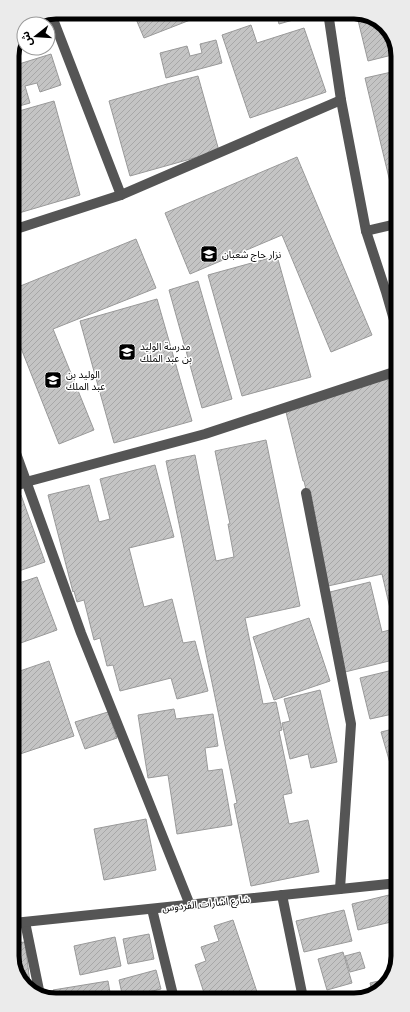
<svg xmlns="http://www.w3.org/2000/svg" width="410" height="1012" font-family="'Varela Round','Noto Sans Arabic',sans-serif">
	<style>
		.building { fill: url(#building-hatch); stroke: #999 }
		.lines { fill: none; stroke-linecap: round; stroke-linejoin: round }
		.minor { stroke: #555; stroke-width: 10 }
		.labels { text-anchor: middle; stroke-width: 3; stroke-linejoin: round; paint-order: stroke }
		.poi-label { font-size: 10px; fill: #000; stroke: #fff; text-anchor: start }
		.street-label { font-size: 10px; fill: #000; stroke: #fff }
		.rim { fill: none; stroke: #000; stroke-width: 5 }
	</style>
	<defs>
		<pattern id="building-hatch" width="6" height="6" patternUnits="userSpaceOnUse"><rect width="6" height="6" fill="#c4c4c4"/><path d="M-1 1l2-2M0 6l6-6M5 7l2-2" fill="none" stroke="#a7a7a7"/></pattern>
	</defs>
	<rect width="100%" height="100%" fill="#fff"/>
	<g class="building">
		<path d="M133,12H202L203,15L144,38Z"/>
		<path d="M276,12H321L279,24Z"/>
		<path d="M356,12L381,21L396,42V54L368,61Z"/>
		<path d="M251,25L257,43L304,28L326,92L250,118L222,35Z"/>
		<path d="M216,40L222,63L166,78L160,53L187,46L190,56L202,53L200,44Z"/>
		<path d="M51,54L61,85L40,92L37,83L25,86L30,103L12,108V56L17,55L19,64Z"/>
		<path d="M396,71V207L365,78Z"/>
		<path d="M198,76L219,151L130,176L109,101L167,84Z"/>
		<path d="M54,101L80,195L12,215V113Z"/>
		<path d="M297,157L372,335L331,352L282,235L190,274L165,213Z"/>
		<path d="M136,239L156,288L53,329L94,430L59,444L13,328V289Z"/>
		<path d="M277,256L311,377L242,396L208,275Z"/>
		<path d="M198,281L232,399L202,408L169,290Z"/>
		<path d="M157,299L192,421L114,443L80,321Z"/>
		<path d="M397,377V505L390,506L397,537V619V616L392,617L382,574L328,586L304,481H303L284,404Z"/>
		<path d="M266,440L300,606L245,618L263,704L276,702L282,730L279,731L292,793L283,795L289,824L308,820L319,872L251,886L234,804L237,803L166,461L195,455L216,561L234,557L228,524H230L215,451Z"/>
		<path d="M155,465L174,537L129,548L144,607L172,599L183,643L195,641L208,691L177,699L171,678L120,691L113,665L107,666L100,638L94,640L84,600L77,602L74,591L73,592L48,495L89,485L99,522L110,519L100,479Z"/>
		<path d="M21,495L45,562L13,573V498Z"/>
		<path d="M37,577L57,630L15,645L13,640V585Z"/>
		<path d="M370,582L382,632L397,628V659L345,672L326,593Z"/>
		<path d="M309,618L330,681L274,700L253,637Z"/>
		<path d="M49,661L74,736L14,756V673Z"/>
		<path d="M397,669V713L370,719L360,678Z"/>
		<path d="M320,690L337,762L311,768L308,754L290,759L282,723L290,721L284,699Z"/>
		<path d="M174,709L176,719L213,714L218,746L205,748L208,771L222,769L232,825L177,834L168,775L148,778L138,715Z"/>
		<path d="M108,712L117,738L85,749L75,722Z"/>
		<path d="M397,728L398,791L381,732Z"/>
		<path d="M146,819L156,870L104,880L94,829Z"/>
		<path d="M389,895L395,921L358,930L352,904Z"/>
		<path d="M344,910L352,941L304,952L296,921Z"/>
		<path d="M233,920L259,998L206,999L195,965L206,961L201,947L219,941L214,926Z"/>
		<path d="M149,934L154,959L128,964L123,939Z"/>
		<path d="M115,937L121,966L80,975L74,946Z"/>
		<path d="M25,942L31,991H29L14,970V943Z"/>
		<path d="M343,952L352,983L327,990L318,959Z"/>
		<path d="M360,952L365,968L350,972L345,956Z"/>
		<path d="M156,970L161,989L123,998L119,980Z"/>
		<path d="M391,978L389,983L373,994L370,983Z"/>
		<path d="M108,981L111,998L101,1000H54L53,990Z"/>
		<path d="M358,993L359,998H337Z"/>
	</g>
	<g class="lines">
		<g class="minor">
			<path d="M328,12L341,100L366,231L386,292L396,327"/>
			<path d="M51,14L121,195"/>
			<path d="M13,230L121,195L341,100"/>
			<path d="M366,231L396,224"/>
			<path d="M13,445L81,633L190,905"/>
			<path d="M13,487L26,482L205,434L397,371"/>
			<path d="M306,493L351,724L340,889"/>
			<path d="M393,883L398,902"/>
			<path d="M282,895L303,998"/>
			<path d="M152,909L174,999"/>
			<path d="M25,922L40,995"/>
			<path d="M14,923L398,883"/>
		</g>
	</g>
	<defs>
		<symbol id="school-square" viewBox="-11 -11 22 22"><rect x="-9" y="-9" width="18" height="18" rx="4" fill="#000" stroke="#fff"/><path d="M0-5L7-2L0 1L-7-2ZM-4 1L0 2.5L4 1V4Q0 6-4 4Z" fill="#fff"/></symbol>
	</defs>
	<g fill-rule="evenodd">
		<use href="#school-square" x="199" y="244" width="20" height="20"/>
		<use href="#school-square" x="117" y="342" width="20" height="20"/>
		<use href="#school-square" x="43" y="370" width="20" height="20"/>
	</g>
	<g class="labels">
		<g class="poi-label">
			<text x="222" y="258">نزار حاج شعبان</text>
			<text x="140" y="350">مدرسة الوليد<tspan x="140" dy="12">بن عبد الملك</tspan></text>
			<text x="66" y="378">الوليد بن<tspan x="66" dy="12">عبد الملك</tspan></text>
		</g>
		<g class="street-label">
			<text transform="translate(206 903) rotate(-6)" y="4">شارع اشارات الفردوس</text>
		</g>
	</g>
	<path d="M0 0H410V1012H0ZM56 19H354A37 37 0 0 1 391 56V956A37 37 0 0 1 354 993H56A37 37 0 0 1 19 956V56A37 37 0 0 1 56 19Z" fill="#ebebeb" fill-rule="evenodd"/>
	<path class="rim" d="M56 19H354A37 37 0 0 1 391 56V956A37 37 0 0 1 354 993H56A37 37 0 0 1 19 956V56A37 37 0 0 1 56 19Z"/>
	<g transform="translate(36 36) rotate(253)"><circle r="19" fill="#ffffff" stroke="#999999"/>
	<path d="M0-3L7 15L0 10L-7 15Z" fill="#000000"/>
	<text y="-6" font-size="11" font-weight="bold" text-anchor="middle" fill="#000000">ش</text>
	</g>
</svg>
